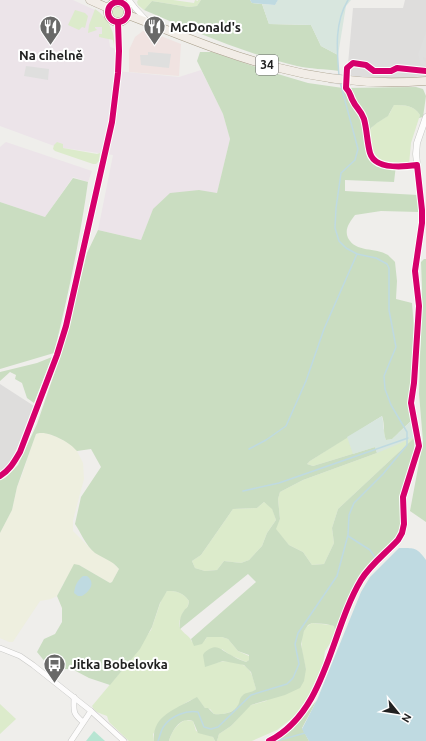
<svg xmlns="http://www.w3.org/2000/svg" width="426" height="741" font-family="Ubuntu,sans-serif">
	<style>
		.residential { fill: #dedddc }
		.commercial { fill: #f0e3e1 }
		.industrial { fill: #ece4e9 }
		.farmland { fill: #eeefdf }
		.grass { fill: #dcebcb }
		.forest { fill: #caddc1; fill-rule: evenodd }
		.wetland { fill: #d8e6de }
		.pitch { fill: #b7e5d2 }
		.parking { fill: #dfdfde }
		.water { fill: #bfdae1 }
		.lines { fill: none; stroke-linecap: round; stroke-linejoin: round }
		.stream { stroke: #bfdae1; stroke-width: 1.5 }
		.minor-casing { stroke: #c8c8c6; stroke-width: 6 }
		.tertiary-casing { stroke: #c8c8c6; stroke-width: 7 }
		.primary-casing { stroke: #a69c87; stroke-width: 9 }
		.minor { stroke: #fdfcfc; stroke-width: 5 }
		.tertiary { stroke: #fdfcfc; stroke-width: 6 }
		.primary { stroke: #f2ede7; stroke-width: 8 }
		.cycleway-casing { stroke: #fff; stroke-width: 8 }
		.cycleway { stroke: #d6006c; stroke-width: 6 }
		.labels { text-anchor: middle; stroke-width: 4; stroke-linejoin: round; paint-order: stroke }
		.shield { fill: #fff; stroke: #646464; stroke-width: 1 }
		.shield-label { font-size: 12px; font-weight: bold; fill: #212121 }
		.poi-label { font-size: 13px; font-weight: bold; fill: #212121; stroke: #fff; text-anchor: start }
	</style>
	<rect width="100%" height="100%" fill="#efeeeb"/>
	<g class="residential">
		<path d="M405,0H426V76L391,79L352,80L351,86L328,83L329,73L347,75L353,8H403Z"/>
		<path d="M0,384L34,406L13,458L4,470L0,472Z"/>
	</g>
	<path class="commercial" d="M143,31L151,32L181,44L179,76L129,72V50L135,37Z"/>
	<g class="industrial">
		<path d="M0,0H73L95,10L107,25L110,47L116,49V71L179,77L201,70L223,114L230,139L217,194L199,190L153,209L141,240L98,230L113,155L57,147L0,126Z"/>
		<path d="M6,142L92,171L88,182L73,177L45,217L0,202V147Z"/>
	</g>
	<path class="farmland" d="M39,432H43L57,437L74,446L77,451L83,463L84,479L73,520V531L94,552L112,562L119,569L112,582L110,583L79,565L63,584L57,596L51,599L40,601L16,637L13,642H9L0,638V533L12,510L17,487L22,475L34,439L36,434Z"/>
	<g class="grass">
		<path d="M138,0H173L194,3L195,0L198,1V0H201L197,6L189,7L152,1L144,10L138,5L137,2Z"/>
		<circle cx="118" cy="12" r="6"/>
		<path d="M95,9C106,16 116,32 114,45L113,40L99,37V34H102V27H95V28L97,30L88,33L89,25Z"/>
		<path d="M75,10L85,13L88,16L85,28L82,27L79,30L68,25Z"/>
		<path d="M394,105C404,105 414,105 420,115L411,143L409,164L384,167L377,166L373,162L369,133C372,124 379,122 386,117C391,114 391,109 394,105Z"/>
		<path d="M57,142L63,144V148L97,154L100,153L99,161L96,164H93L55,151L53,149L54,145Z"/>
		<path d="M366,425L415,437L338,509L332,528L334,543L324,564L312,565L303,552L289,545L275,529L280,519L278,499L280,492L303,480L377,453L375,447L313,466L307,464L310,461Z"/>
		<path d="M264,502L272,508L276,520L267,533L262,546L249,560L241,563L224,561L217,570L205,571L195,568L192,561L201,555L233,509L257,508Z"/>
		<path d="M167,591C176,591 183,592 189,601C188,606 187,609 183,612C182,616 179,620 179,624C179,632 190,635 192,642L205,640L207,637H222L228,639L238,651L249,656V660L246,662L230,655L222,649L216,663C222,661 226,661 232,662C250,664 252,673 256,689L252,693C239,694 243,698 238,706C233,713 222,715 214,714L210,709L205,708L197,698C181,701 165,722 153,734L154,741H129L109,722L107,716C100,713 95,713 92,706L123,669L151,630L162,598Z"/>
		<path d="M312,623L331,625L334,626L335,631L333,639L325,651L323,664L308,697L295,716L277,730L252,741H217L219,734L231,726L248,707L251,705L266,701L306,669C303,655 295,632 312,623Z"/>
		<path d="M0,704L16,719L0,734Z"/>
		<path d="M185,720L193,721L196,731L213,737L215,741H169C172,731 176,725 185,720Z"/>
	</g>
	<g class="forest">
		<path d="M201,0H250L252,3L262,4L269,24L311,25L321,46L338,55V63L339,71C325,69 310,69 297,66C244,53 193,31 144,10L152,1L189,7L197,6Z"/>
		<path d="M200,52H212L271,72L308,83L343,88L416,87L423,89L426,96L423,117L419,118L420,115C414,105 404,105 394,105L388,116L377,123L371,128L369,133L373,162L377,167H384L396,165L394,182L345,180V191L418,195L419,212L381,211L355,215C350,222 344,229 348,238C356,253 375,247 388,255C390,257 393,260 395,262L397,281L396,299L412,303L414,328L411,403L412,420L392,439L386,440C383,432 385,424 382,416L310,461L307,464L313,466L375,447L377,453L303,480L280,492L278,499L280,519L276,529L289,545L303,552L312,565L324,564L334,543L332,528L338,509L415,437L414,454L409,473L401,524L395,541L363,577L335,631L334,626L326,624L312,623L308,625L304,631L301,644L306,669L304,681L300,688L285,695L251,705L231,726L219,734L217,741H215L213,737L198,733L193,721C180,716 172,731 169,741H154C152,716 174,710 193,699L197,697L205,708H208L214,714C223,715 234,713 238,705C240,702 239,699 242,696C246,691 251,694 256,689L251,672L244,665L223,661L205,667L203,655L204,653C217,642 219,649 231,655C235,658 241,660 246,662L249,660V655L238,651L228,639L222,637H207L202,644L194,646L191,639L256,582L248,574L180,629C179,624 180,616 183,612C186,607 188,609 189,601C183,592 176,591 167,591L160,603L152,627L140,649L110,685L89,678L72,669H59L46,663L37,652L44,639L55,634L62,622V608L57,596L74,564L79,565L110,583L112,582L119,569C113,561 103,558 95,553C86,546 81,533 75,524L81,497L101,467L91,449L77,451C70,442 46,429 36,434L17,487L12,510L0,533V480L5,478L18,465L37,424L63,348L87,253L98,230L141,240L153,209L170,193L199,190L217,193L230,139L223,114L197,61ZM264,502L272,509L276,520L267,533L262,546L249,560L241,563L224,561L217,570L205,571L195,568L192,561L201,555L233,509L257,508Z"/>
		<path d="M73,178L88,182C80,239 68,296 54,353L0,369V202L45,217Z"/>
		<path d="M424,259H426V522L410,511L423,441L419,394L422,288L421,262Z"/>
		<path d="M52,357L34,403L27,398L22,383L15,379L16,375L10,372L0,381V372L37,363Z"/>
		<path d="M317,700L302,728L309,741H275L293,729Z"/>
	</g>
	<g class="wetland">
		<path d="M278,0H351L346,6L338,55L321,46L311,25L269,24L262,4L275,5Z"/>
		<path d="M382,416C384,424 383,432 386,440L392,439L412,420L415,437L377,453L375,447L353,454L347,437Z"/>
	</g>
	<path class="pitch" d="M94,731L105,741H86Z"/>
	<g class="parking">
		<path d="M426,32V58L423,57V59L426,62V66L420,63L419,56L418,55Z"/>
		<path d="M48,51L63,53L62,58L47,56Z"/>
		<path d="M148,52L171,54L169,68L141,65L140,55H148Z"/>
		<path d="M26,66L49,69L48,80L24,76Z"/>
	</g>
	<g class="water">
		<path d="M250,0H278L275,5L252,3Z"/>
		<path d="M399,548C414,548 417,547 426,560V741H309L302,729L317,700L361,592L370,577Z"/>
		<path d="M83,576H87C96,583 90,591 82,596H78L74,593C75,585 77,581 83,576Z"/>
	</g>
	<g class="lines">
		<g class="stream">
			<path d="M339,76C337,51 334,23 348,0"/>
			<path d="M249,449L266,440L286,426L306,381L324,329L357,254"/>
			<path d="M243,491L279,483L408,438"/>
			<path d="M348,536L370,550L376,559"/>
			<path d="M158,741C160,736 161,730 164,726C171,716 186,710 198,712L204,727L211,729L218,727L251,695L287,684L293,678L299,664L295,644L298,633L337,576L348,535L349,515L354,503L383,474L407,445V432L391,405L385,389L384,376L396,347L389,310V268L387,264L376,258L357,254L346,248L339,241L335,228L336,208L341,173L355,160L358,149L340,82"/>
			<path d="M276,741L305,733"/>
		</g>
		<defs>
			<g id="minor">
				<path d="M129,0L135,8L147,21"/>
				<path d="M120,2V0"/>
				<path d="M0,648L20,656L33,665L91,711L124,741"/>
				<path d="M74,697C74,711 72,713 83,722"/>
				<path d="M71,741L91,711"/>
			</g>
			<g id="tertiary">
				<path d="M0,476C10,470 14,462 20,452L57,355L66,326L112,122L118,73L119,51L118,22"/>
				<path d="M269,741C327,711 330,632 361,580C370,565 386,553 398,540L402,533L404,524L403,497L419,446L411,403L414,383L419,306L415,271L422,223V210L416,154L417,143L426,117"/>
			</g>
			<g id="primary">
				<path d="M90,0L108,8"/>
				<circle cx="118" cy="12" r="10"/>
				<path d="M128,15C176,33 224,54 275,67C324,80 375,85 426,81"/>
			</g>
		</defs>
		<use href="#minor" class="minor-casing"/>
		<use href="#tertiary" class="tertiary-casing"/>
		<use href="#primary" class="primary-casing"/>
		<use href="#minor" class="minor"/>
		<use href="#tertiary" class="tertiary"/>
		<use href="#primary" class="primary"/>
		<defs>
			<g id="cycleway">
				<circle cx="118" cy="12" r="10"/>
				<path d="M0,476C10,470 14,462 20,452L57,355L66,326L112,122L118,73L119,51L118,22"/>
				<path d="M269,741C327,711 330,632 361,580C370,565 386,553 398,540L402,533L404,524L403,497L419,446L411,403L414,383L419,306L415,271L422,223V210L417,165C403,167 375,170 370,153C367,142 367,130 364,119C361,110 356,108 353,101C350,96 351,93 346,88L347,68L353,63L366,65L374,71H391L397,68L426,71"/>
			</g>
		</defs>
		<use href="#cycleway" class="cycleway-casing"/>
		<use href="#cycleway" class="cycleway"/>
	</g>
	<defs>
		<symbol id="restaurant-pin" viewBox="-11 -11 22 30"><path d="M0 17L-7.5 6A9.5 9.5 0 1 1 7.5 6Z" fill="#696968" stroke="#fff"/><path d="M-5-6h1v4h1v-4h1v4h1v-4h1v5L-1.5 .5V6h-2V.5L-5-1ZM5-6V6H3V1.5H1.5Q1.5-4 5-6Z" fill="#fff"/></symbol>
		<symbol id="bus-pin" viewBox="-11 -11 22 30"><path d="M0 17L-7.5 6A9.5 9.5 0 1 1 7.5 6Z" fill="#696968" stroke="#fff"/><path d="M-5-6H5V4H4V6H2V4H-2V6H-4V4H-5ZM-3.5-4V0h7V-4ZM-3.5 1.2v1.5H-2V1.2ZM2 1.2v1.5H3.5V1.2Z" fill="#fff"/></symbol>
	</defs>
	<g fill-rule="evenodd">
		<use href="#restaurant-pin" x="38" y="14" width="25" height="34"/>
		<use href="#restaurant-pin" x="142" y="14" width="25" height="34"/>
		<use href="#bus-pin" x="42" y="652" width="25" height="34"/>
	</g>
	<g class="labels">
		<rect class="shield" x="256" y="55" width="22" height="20" rx="3"/>
		<g class="shield-label">
			<text x="267" y="69">34</text>
		</g>
		<g class="poi-label">
			<text x="170" y="32">McDonald's</text>
			<text x="51" y="60" text-anchor="middle">Na cihelně</text>
			<text x="70" y="669">Jitka Bobelovka</text>
		</g>
	</g>
	<g transform="translate(398 713) rotate(120)" stroke="#ffffff" stroke-width="3" paint-order="stroke">
	<path d="M0-3L7 15L0 10L-7 15Z" fill="#212121"/>
	<text y="-6" font-size="11" font-weight="bold" text-anchor="middle" fill="#212121">N</text>
	</g>
</svg>
